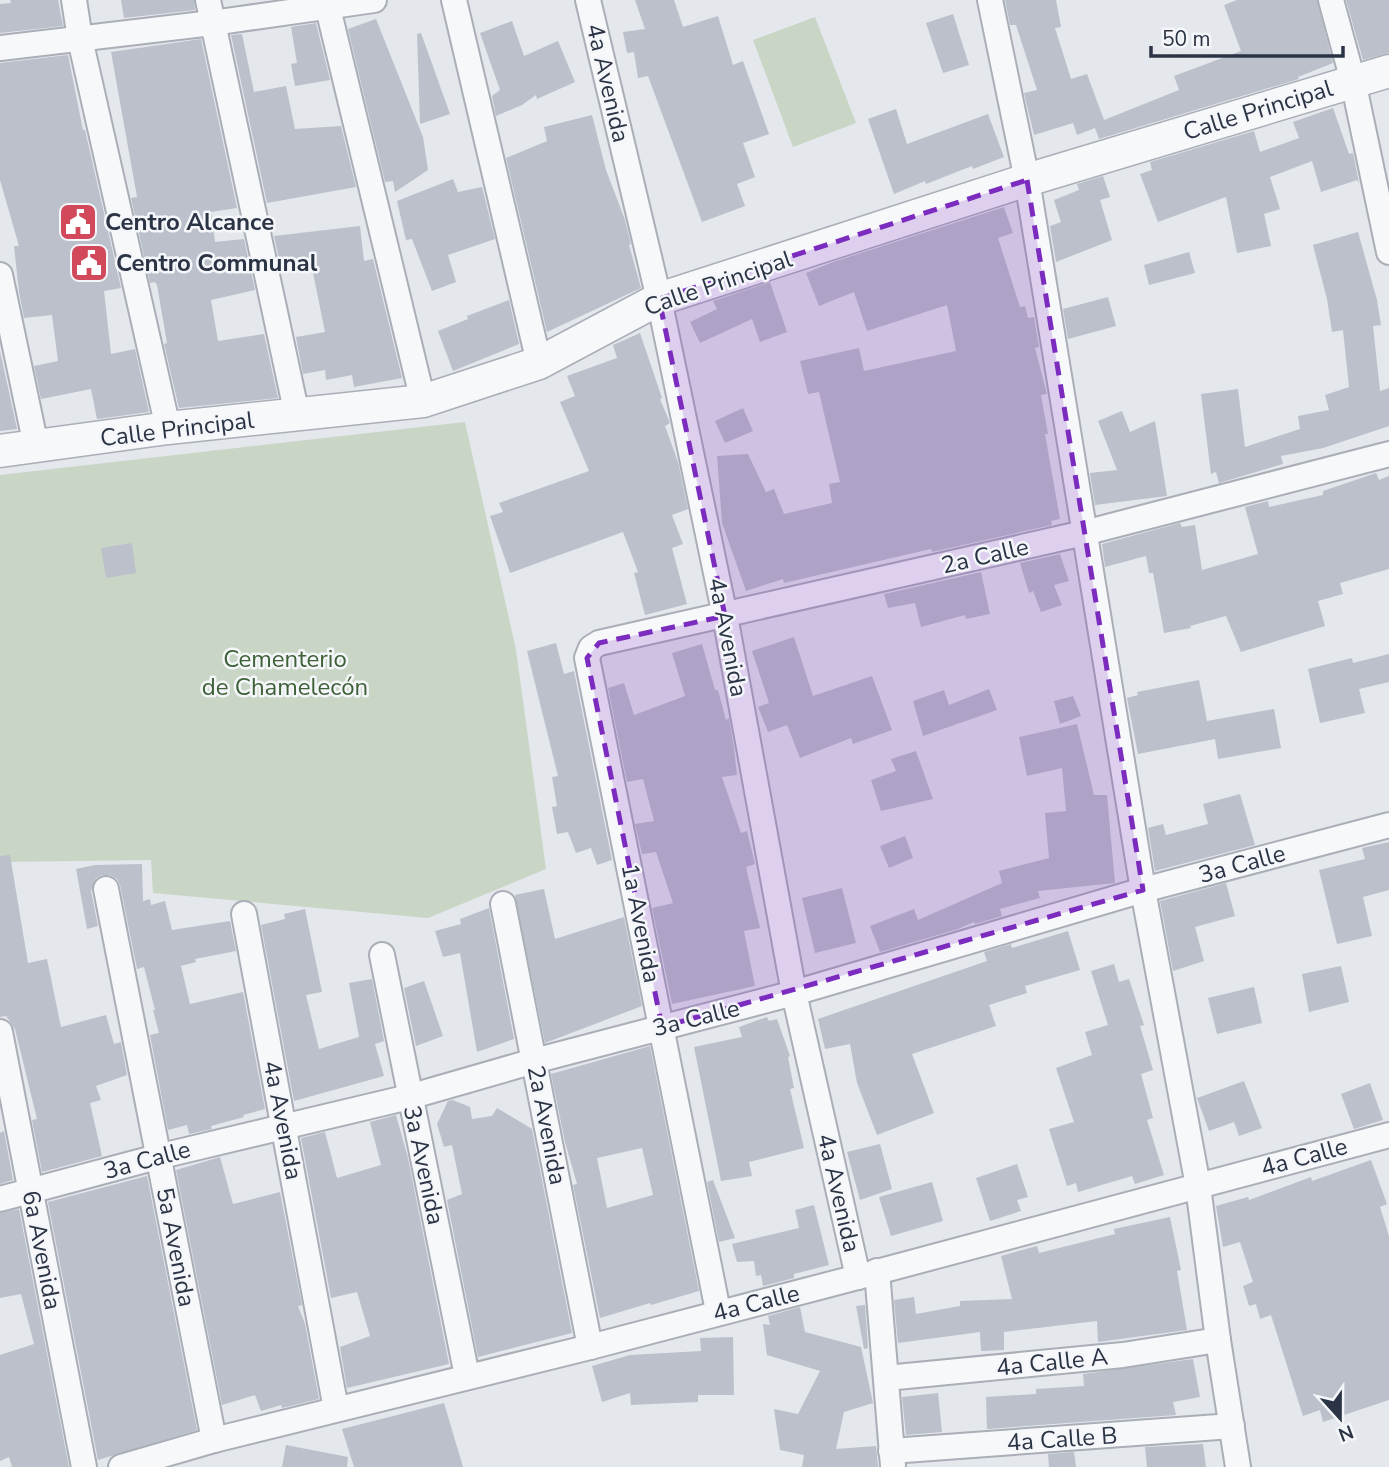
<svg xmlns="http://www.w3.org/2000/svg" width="1389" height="1467" font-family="'Nunito Sans',sans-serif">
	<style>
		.green { fill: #c9d6c5 }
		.building { fill: #bbc0ca; fill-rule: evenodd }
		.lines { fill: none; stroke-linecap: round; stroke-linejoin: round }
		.minor-casing { stroke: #a9aeb7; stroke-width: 28 }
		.tertiary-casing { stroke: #a9aeb7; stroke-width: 35 }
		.minor { stroke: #f7f8fa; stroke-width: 24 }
		.tertiary { stroke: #f7f8fa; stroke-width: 32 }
		.marked { fill: #7b2cbf; fill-opacity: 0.2; stroke: #7b2cbf; stroke-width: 5; stroke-dasharray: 14 9; stroke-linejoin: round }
		.labels { text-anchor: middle; stroke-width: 5; stroke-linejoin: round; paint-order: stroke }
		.street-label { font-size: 24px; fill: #2b3445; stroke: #f4f6f9 }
		.poi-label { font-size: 24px; font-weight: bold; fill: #2b3445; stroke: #f4f6f9; text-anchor: start }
		.park-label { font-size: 24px; fill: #3f6138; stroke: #f4f6f9 }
	</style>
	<rect width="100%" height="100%" fill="#e4e7ec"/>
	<g class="green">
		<path d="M815,17L856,123L793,147L753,40Z"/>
		<path d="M465,422L516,650L546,869L428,918L153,893L151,860L0,862V475Z"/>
	</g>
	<g class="building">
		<path d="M10,0H58L63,26L0,33V4L11,3Z"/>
		<path d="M121,0H194L195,10L124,18Z"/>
		<path d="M635,0H674L683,27L718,16L733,65L743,61L769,134L743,143L755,177L737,184L745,206L702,222L648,76L638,78L634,52L627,53L623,32L645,29Z"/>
		<path d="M1005,0H1056L1061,27L1055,28L1071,79L1087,74L1104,120L1179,90L1174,76L1241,51L1224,5L1237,0H1317L1333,63L1298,77L1299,79L1099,139L1095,128L1077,135L1073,123L1034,135L1024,93L1037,90L1016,25H1010Z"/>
		<path d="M1346,0H1389V53L1363,60Z"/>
		<path d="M953,14L969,65L943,73L926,23Z"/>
		<path d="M376,19L423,137L428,170L395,192L393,181L385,182L348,29Z"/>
		<path d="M512,21L524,56L558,41L575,82L537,99L536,95L522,105L496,116L492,96L500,90L480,33Z"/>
		<path d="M316,23L330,80L295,86L291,64L297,63L291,27Z"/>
		<path d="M421,33L450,114L420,124L417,34Z"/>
		<path d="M242,34L254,92L286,86L295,129L341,126L356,187L267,203L231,35Z"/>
		<path d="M201,39L237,208L211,212L215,242L244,239L255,290L211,300L218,341L264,334L278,398L179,408L164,344L167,343L157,285L155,282L150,283L131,198L137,197L111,52Z"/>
		<path d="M68,55L83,130H85L121,288L104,291L111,354L135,349L149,412L97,419L91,389L41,399L34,366L58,361L52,315L24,318L19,292L14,246H19L0,180V63Z"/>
		<path d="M1333,108L1349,154L1353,153L1359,183L1357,180L1321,192L1312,161L1270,177L1280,209L1264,214L1271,246L1237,253L1226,197L1158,222L1140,174L1152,170L1150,162L1254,131L1260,152L1299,138L1293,122Z"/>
		<path d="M896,109L907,144L988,114L1004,157L973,169L972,166L926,184L925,181L894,194L868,119Z"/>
		<path d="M592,115L606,170L625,220L631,244L629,245L641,288L547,332L506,158L547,141L544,127Z"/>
		<path d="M1103,176L1110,197L1100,200L1112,240L1056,262L1050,226L1061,222L1054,200L1079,190L1077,184Z"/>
		<path d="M453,179L458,192L482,187L495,239L448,255L456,282L432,291L412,239L406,240L397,201Z"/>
		<path d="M1004,207L1013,233L998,238L1020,307L1025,306L1028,318L1034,317L1039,347L1035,348L1047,394L1041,395L1048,434H1045L1060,519L1051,521L1052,525L932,552L931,549L784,583L783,579L746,591L722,523L717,456L748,454L766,492L774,489L784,514L832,503L829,484L840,482L819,392L808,394L800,361L859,348L864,371L956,351L947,305L867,331L854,292L819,306L806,273L833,262Z"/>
		<path d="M360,226L364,261L373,259L402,378L354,387L352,375L326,380L325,370L303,374L296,337L325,332L310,258L280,264L274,236Z"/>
		<path d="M1358,232L1377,300L1381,325L1373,326L1380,391L1389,388V426L1323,448L1281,456L1283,464L1219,483L1216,472L1211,474L1201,394L1238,389L1245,447L1300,429L1298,416L1329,410L1325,395L1349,387L1343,330L1332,332L1327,299L1313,245Z"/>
		<path d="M1189,252L1195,273L1149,285L1144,265Z"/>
		<path d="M770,282L787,332L760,342L752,319L700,343L690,322L717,309L713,301Z"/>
		<path d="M1108,297L1116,326L1068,339L1063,309Z"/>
		<path d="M509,300L519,344L453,371L438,331L468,319L467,316Z"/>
		<path d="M640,333L662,398L660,399L670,423L665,426L678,462L688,509L672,515L683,544L672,548L687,604L645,615L634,573L638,572L623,532L510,573L490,516L503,512L499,503L589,471L560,402L575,396L567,376L617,358L613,345Z"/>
		<path d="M0,351L17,429L0,431Z"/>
		<path d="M743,408L753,431L725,443L715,421Z"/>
		<path d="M1122,411L1130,432L1155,421L1167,496L1095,505L1090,473L1117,470L1098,421Z"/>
		<path d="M1376,473L1379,480L1389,476V569L1340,583L1343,594L1318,601L1325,626L1241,652L1226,616L1190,626L1191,628L1164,633L1153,573H1149L1146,556L1105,567L1102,544L1180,523L1182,527L1195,525L1202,570L1258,554L1245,507L1268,501L1269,507L1323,495V491Z"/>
		<path d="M132,543L136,573L106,578L101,548Z"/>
		<path d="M1060,554L1069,581L1054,585L1062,605L1041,612L1033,591L1029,593L1020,563Z"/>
		<path d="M981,572L990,614L966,619L965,615L921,627L915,603L888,608L884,594Z"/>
		<path d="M794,637L813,696L872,676L892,730L853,744L851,738L800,758L787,725L768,732L758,707L769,703L752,651Z"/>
		<path d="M556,643L564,674L574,671L612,860L597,865L591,848L576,853L568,832L557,834L552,807L557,806L552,777L558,776L527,651Z"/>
		<path d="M702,644L715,690H718L726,720L729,718L734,748L737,775L722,777L741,833L747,831L755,864L746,867L760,928L744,931L755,986L672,1004L652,908L673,903L656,852L642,854L635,824L654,821L643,779L627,782L608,688L624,683L634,715L685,696L672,653Z"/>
		<path d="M1389,654V682L1359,689L1365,713L1320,723L1308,669L1352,658L1353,663Z"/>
		<path d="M1199,680L1207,721L1274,709L1281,748L1218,759L1215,739L1138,754L1127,698L1138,695L1137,692Z"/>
		<path d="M989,689L997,710L923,736L913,701L944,690L949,705Z"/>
		<path d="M1073,696L1081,716L1060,724L1054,701Z"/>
		<path d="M1077,724L1094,795H1107L1115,883L1038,891L1040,898L1000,909L1002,916L975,924L974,922L958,929L880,952L870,926L914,909L918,920L1002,883L999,871L1049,858L1045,813L1066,811L1062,768L1027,776L1019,737Z"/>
		<path d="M916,751L933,799L881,811L871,780L896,771L891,759Z"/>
		<path d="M1240,794L1255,845L1155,871L1148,828L1163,824L1166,835L1208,824L1203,804Z"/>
		<path d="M905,836L913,858L889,868L880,846Z"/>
		<path d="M1389,842V890L1363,897L1372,936L1337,944L1319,870L1365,859L1362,848Z"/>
		<path d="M10,855L28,963L47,959L61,1027L106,1015L114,1044L121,1042L127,1075L96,1086L101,1100L90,1103L102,1156L42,1172L32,1120L37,1119L15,1029L6,1016L0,1017V856Z"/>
		<path d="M142,864L143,901L150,899L151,905L165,901L172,930L230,921L236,951L195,959L196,962L181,966L190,1004L243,992L265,1109L243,1115L244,1117L211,1126L212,1129L189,1134L187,1125L168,1130L150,1035L159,1033L153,1010H155L144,967L137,969L120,885L117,879L110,875H102L96,878L91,891L98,926L87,929L76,869L95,865Z"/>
		<path d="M1226,883L1235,916L1195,927L1204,961L1173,971L1160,901Z"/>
		<path d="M842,888L856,943L815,953L802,898Z"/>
		<path d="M544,889L555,939L624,917L642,1006L545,1043L515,895Z"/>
		<path d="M489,908L514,1039L477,1052L460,953L443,957L435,931L461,924L460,919Z"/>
		<path d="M305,909L322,992L306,995L319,1049L359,1037L349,983L372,979L384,1041L375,1044L384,1076L294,1101L261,925L285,919L284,914Z"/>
		<path d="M1068,931L1080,970L1025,986L1027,993L989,1005L996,1026L912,1054L934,1113L877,1135L857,1083L850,1044L825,1049L818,1019L987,961L984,952L1011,944L1012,948Z"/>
		<path d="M1114,964L1119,982L1129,979L1144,1025L1140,1026L1153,1070L1141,1074L1153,1118L1147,1120L1164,1175L1135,1184L1132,1176L1078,1192L1076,1183L1067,1186L1049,1129L1074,1122L1056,1068L1092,1055L1085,1032L1108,1025L1091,971Z"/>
		<path d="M1341,966L1349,1002L1309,1012L1302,974Z"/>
		<path d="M424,981L443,1036L416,1046L404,988Z"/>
		<path d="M1254,987L1262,1023L1217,1034L1208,998Z"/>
		<path d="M767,1017L769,1021L777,1019L790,1056L788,1057L794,1088L790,1089L804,1148L749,1162L752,1176L721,1181L694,1047L742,1037L739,1027Z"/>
		<path d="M650,1046L699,1291L651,1305L650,1303L600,1318L573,1185L577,1184L565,1142L551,1074ZM642,1148L653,1195L607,1208L597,1158Z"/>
		<path d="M1244,1081L1262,1128L1239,1136L1234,1122L1209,1131L1197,1098Z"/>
		<path d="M1370,1083L1383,1120L1354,1129L1341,1094Z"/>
		<path d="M453,1100L470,1107L472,1119L492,1116L497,1108L532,1129L572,1333L478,1357L447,1200L462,1194L452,1145L444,1147L437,1124L448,1101Z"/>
		<path d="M396,1115L408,1158L449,1364L347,1388L340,1347L370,1336L357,1292L331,1298L301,1138L325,1132L337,1178L381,1165L370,1122Z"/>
		<path d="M4,1131L13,1180L0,1184V1133Z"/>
		<path d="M880,1144L892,1189L860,1200L847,1152Z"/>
		<path d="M220,1157L233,1204L280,1192L302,1305L298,1306L305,1324L319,1399L282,1408L281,1405L261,1411L255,1395L222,1405L176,1170Z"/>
		<path d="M1371,1160L1387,1204L1380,1207L1389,1236V1400L1323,1422L1320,1410L1303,1416L1271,1315L1260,1319L1256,1304L1249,1306L1243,1286L1253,1282L1240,1242L1223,1247L1216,1206L1248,1197L1249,1200L1311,1177L1312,1181Z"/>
		<path d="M1017,1164L1028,1197L1017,1200L1021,1211L990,1221L976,1178Z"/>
		<path d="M147,1176L197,1430L98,1460L48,1202Z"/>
		<path d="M713,1180L735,1238L719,1242L707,1182Z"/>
		<path d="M932,1182L943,1221L891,1236L879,1197Z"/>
		<path d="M814,1205L829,1265L794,1274V1278L763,1286L761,1275L756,1276L754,1261L737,1262L732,1244L799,1228L795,1210Z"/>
		<path d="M19,1209L69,1467H12L9,1457L0,1461V1355L34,1344L21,1294L0,1298V1213Z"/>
		<path d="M1170,1217L1181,1270L1177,1271L1187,1330L1098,1342L1097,1321L1004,1332V1350L981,1351L980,1332L898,1343L894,1300L914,1297L916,1314L960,1306V1301L1012,1299L1001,1256L1037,1246L1039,1253L1115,1234L1114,1229Z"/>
		<path d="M865,1305L868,1348L864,1349L856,1306Z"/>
		<path d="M800,1307L805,1332L861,1347L873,1403L844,1412L836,1449L876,1446L878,1467H802L804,1455L780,1450L774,1409L798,1414L820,1371L767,1355L763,1324L770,1325L768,1316Z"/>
		<path d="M733,1337L734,1395H698V1402L631,1405L630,1393L602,1402L592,1366L630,1355L701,1351L700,1338Z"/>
		<path d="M1193,1359L1200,1397L1173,1402L1176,1415L987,1429L986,1397L1036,1394V1389L1084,1386L1083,1374Z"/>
		<path d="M938,1393L942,1432L906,1435L902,1397Z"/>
		<path d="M444,1403L463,1467H354L342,1429Z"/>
		<path d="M1203,1444L1206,1467H1147L1145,1447Z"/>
		<path d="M286,1445L348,1457L347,1467H282Z"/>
		<path d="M1074,1452L1076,1467H1049L1048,1454Z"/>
	</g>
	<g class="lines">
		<defs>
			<g id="minor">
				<path d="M74,0L80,39L168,428"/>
				<path d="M208,0L297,415"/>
				<path d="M326,0L423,401"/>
				<path d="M454,0L539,363"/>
				<path d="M588,0L659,299L725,616L794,993L858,1277"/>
				<path d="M990,0L1027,180L1143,890L1198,1186L1218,1340L1238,1467"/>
				<path d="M1331,0L1353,81L1389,252"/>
				<path d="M0,48L212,23L374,0"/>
				<path d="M0,275L36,446"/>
				<path d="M106,889L214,1440"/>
				<path d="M503,904L590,1347"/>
				<path d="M244,914L336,1409"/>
				<path d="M382,955L467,1376"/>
				<path d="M0,1032L84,1467"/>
				<path d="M0,1199L157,1157L409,1097L534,1061L794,993L1143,890L1389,825"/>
				<path d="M877,1271L893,1466"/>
				<path d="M718,1311L587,658L591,648L599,643L1084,533L1389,454"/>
				<path d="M886,1378L1123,1355L1218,1340"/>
				<path d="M891,1451L1232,1426"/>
				<path d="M121,1467L214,1440L590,1347L858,1277L1389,1135"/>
			</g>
			<path id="tertiary" d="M0,451L168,428L423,401L539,363L659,299L1027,180L1389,71"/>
		</defs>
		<use href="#minor" class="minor-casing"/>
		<use href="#tertiary" class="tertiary-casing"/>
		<use href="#minor" class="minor"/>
		<use href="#tertiary" class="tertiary"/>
	</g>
	<path class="marked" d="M1027,180L1143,890L662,1027L587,658L599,643L725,616L659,299Z"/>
	<defs>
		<symbol id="civic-square" viewBox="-11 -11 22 22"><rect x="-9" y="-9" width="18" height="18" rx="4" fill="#d1495b" stroke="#f4f6f9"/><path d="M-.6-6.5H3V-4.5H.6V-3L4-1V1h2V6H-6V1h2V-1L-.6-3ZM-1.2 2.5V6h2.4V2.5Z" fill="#fff"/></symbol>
	</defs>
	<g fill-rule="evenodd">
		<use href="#civic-square" x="56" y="200" width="44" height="44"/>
		<use href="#civic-square" x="67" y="241" width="44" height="44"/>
	</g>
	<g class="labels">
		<g class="street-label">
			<text transform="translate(608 83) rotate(77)" y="8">4a Avenida</text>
			<text transform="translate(1258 110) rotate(-17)" y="8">Calle Principal</text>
			<text transform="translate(718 283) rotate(-19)" y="8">Calle Principal</text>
			<text transform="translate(177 429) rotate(-7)" y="8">Calle Principal</text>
			<text transform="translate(985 556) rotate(-13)" y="8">2a Calle</text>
			<text transform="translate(728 637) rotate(79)" y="8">4a Avenida</text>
			<text transform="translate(1242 864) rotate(-15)" y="8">3a Calle</text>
			<text transform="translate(641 923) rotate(79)" y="8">1a Avenida</text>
			<text transform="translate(696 1018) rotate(-14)" y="8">3a Calle</text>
			<text transform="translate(283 1120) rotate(79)" y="8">4a Avenida</text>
			<text transform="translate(547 1125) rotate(79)" y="8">2a Avenida</text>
			<text transform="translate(1304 1157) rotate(-15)" y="8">4a Calle</text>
			<text transform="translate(147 1160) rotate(-15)" y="8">3a Calle</text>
			<text transform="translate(424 1165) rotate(78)" y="8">3a Avenida</text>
			<text transform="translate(839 1193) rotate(77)" y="8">4a Avenida</text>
			<text transform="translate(176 1247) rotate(79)" y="8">5a Avenida</text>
			<text transform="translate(42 1250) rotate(79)" y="8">6a Avenida</text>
			<text transform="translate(756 1303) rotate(-14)" y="8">4a Calle</text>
			<text transform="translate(1052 1362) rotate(-6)" y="8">4a Calle A</text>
			<text transform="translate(1062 1439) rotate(-4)" y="8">4a Calle B</text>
		</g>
		<g class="poi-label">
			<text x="105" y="230">Centro Alcance</text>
			<text x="116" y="271">Centro Communal</text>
		</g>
		<g class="park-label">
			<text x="285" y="667">Cementerio<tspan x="285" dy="28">de Chamelecón</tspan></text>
		</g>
	</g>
	<g transform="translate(1340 1418) rotate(159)" stroke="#f4f6f9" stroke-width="5" paint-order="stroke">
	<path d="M0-5L12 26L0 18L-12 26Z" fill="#2b3445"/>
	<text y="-10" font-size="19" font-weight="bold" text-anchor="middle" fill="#2b3445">N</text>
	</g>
	<path d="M1151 46v10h192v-10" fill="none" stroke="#2b3445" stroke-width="3.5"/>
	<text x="1162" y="46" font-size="21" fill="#2b3445" stroke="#f4f6f9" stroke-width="5" paint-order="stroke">50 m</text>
</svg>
